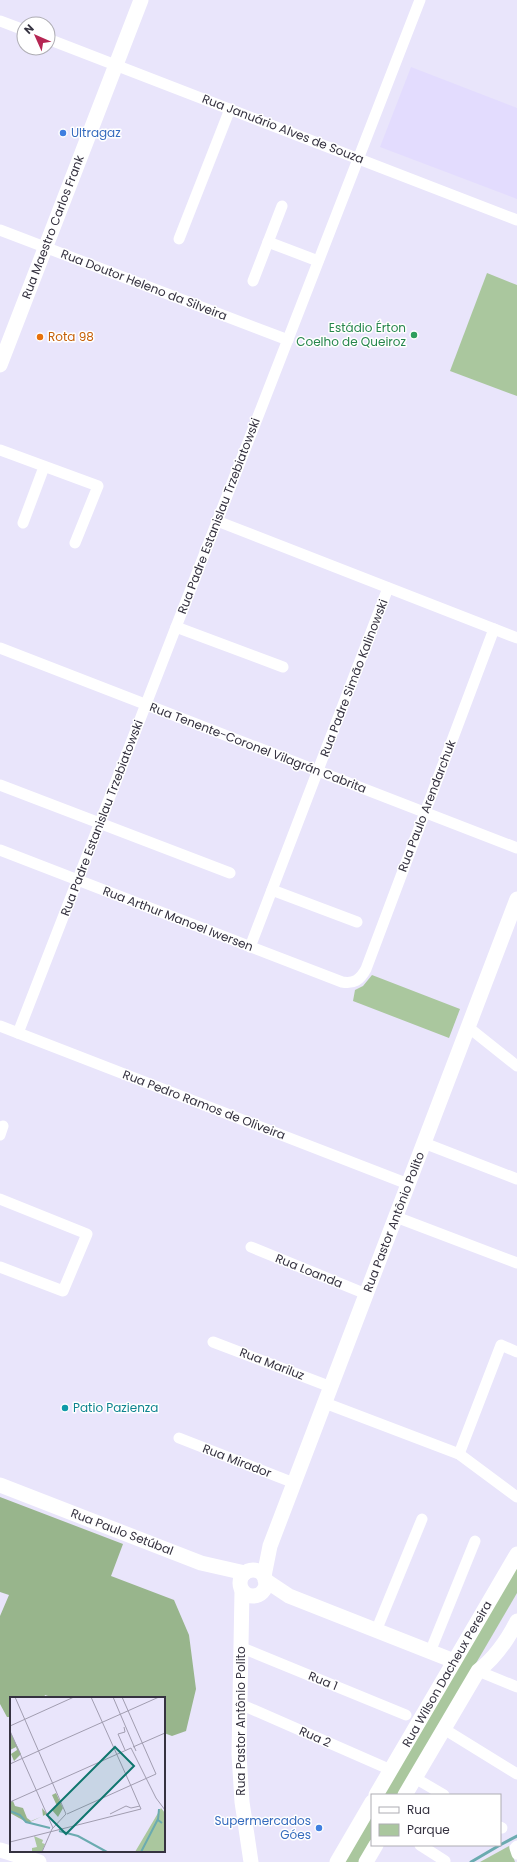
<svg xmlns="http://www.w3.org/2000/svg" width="517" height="1862" font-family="Poppins,sans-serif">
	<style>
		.built { fill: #e3dcfe }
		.green { fill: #aac79e }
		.forest { fill: #98b58c }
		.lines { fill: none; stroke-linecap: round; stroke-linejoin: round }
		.stream { stroke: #6babb0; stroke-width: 3 }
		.minor { stroke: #fff; stroke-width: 11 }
		.major { stroke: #fff; stroke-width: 15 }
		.shop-dot { fill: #3f7fe0; stroke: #fff; stroke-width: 1.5 }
		.leisure-dot { fill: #2e9e5b; stroke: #fff; stroke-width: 1.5 }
		.food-dot { fill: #e8710a; stroke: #fff; stroke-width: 1.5 }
		.culture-dot { fill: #0f9aa8; stroke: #fff; stroke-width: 1.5 }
		.labels { text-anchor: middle; stroke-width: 3; stroke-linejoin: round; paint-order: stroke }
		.street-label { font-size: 12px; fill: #353240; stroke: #fff }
		.shop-label { font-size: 12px; fill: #366cbe; stroke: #fff; text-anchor: start }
		.leisure-label { font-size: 12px; fill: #27864d; stroke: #fff; text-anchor: end }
		.food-label { font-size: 12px; fill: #c56008; stroke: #fff; text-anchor: start }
		.culture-label { font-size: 12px; fill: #0d838f; stroke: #fff; text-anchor: start }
		.inset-river { fill: none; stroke: #6babb0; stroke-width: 2 }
		.inset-road { fill: none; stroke: #a19db0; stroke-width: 1 }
		.view { fill: #0f766e; fill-opacity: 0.15; stroke: #0f766e; stroke-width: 2 }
		.inset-edge { fill: none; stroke: #353240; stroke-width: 2 }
	</style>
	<rect width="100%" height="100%" fill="#e9e5fb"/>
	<path class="built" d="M411,67L517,108V199L380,147Z"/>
	<g class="green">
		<path d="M487,273L517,285V396L450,371Z"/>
		<path d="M372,975L460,1009L449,1038L353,1001L355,990L363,986Z"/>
		<path d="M517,1566V1593L399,1795H382Z"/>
		<path d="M372,1812V1841L360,1862H342Z"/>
		<path d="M509,1846L515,1862H480Z"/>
	</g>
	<path class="forest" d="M0,1497L123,1544L111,1576L174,1600L189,1635L196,1689L186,1731L172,1736L164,1733V1698H54L45,1695L44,1698H11V1717H7L0,1704V1616L9,1595L0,1592Z"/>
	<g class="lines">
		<g class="stream">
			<path d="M500,1845L517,1836"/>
			<path d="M471,1862L500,1845"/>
		</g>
		<g class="minor">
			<path d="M0,21L24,30"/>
			<path d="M48,39L517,220"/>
			<path d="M0,230L288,340"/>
			<path d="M179,239L230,109"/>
			<path d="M268,242L318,261"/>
			<path d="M253,281L282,206"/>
			<path d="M0,450L98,486L75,543"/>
			<path d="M217,521L517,638"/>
			<path d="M23,523L44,467"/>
			<path d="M176,627L283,667"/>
			<path d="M0,648L517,848"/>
			<path d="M0,785L230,873"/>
			<path d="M0,850L342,982C354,984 360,980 366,969L494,629"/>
			<path d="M272,890L357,922"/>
			<path d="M250,947L388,588"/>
			<path d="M0,1026L408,1184"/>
			<path d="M468,1027L517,1066"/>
			<path d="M18,1033L420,0"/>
			<path d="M0,1135L3,1126"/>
			<path d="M424,1143L517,1179"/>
			<path d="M0,1199L87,1234L63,1291L0,1267"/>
			<path d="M396,1217L517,1263"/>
			<path d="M251,1247L366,1294"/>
			<path d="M213,1342L331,1387"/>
			<path d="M325,1403L459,1454L517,1497"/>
			<path d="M179,1438L294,1483"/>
			<path d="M459,1454L501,1345L517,1352"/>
			<path d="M376,1631L422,1519"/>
			<path d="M240,1647L406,1715"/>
			<path d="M430,1652L475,1541"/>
			<path d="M478,1671L517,1687"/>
			<path d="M240,1704L391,1770"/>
			<path d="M444,1729L517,1774"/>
			<path d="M415,1778L444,1795"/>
			<path d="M500,1827L502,1828"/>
			<path d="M420,1845L445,1861"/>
			<path d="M517,1846L515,1848L517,1854"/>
		</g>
		<g class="major">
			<path d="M0,365L141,0"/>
			<path d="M0,1485L201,1563L245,1573"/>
			<circle cx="253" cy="1583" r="13"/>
			<path d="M264,1576L270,1546L517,899"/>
			<path d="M265,1580L289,1596L454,1661"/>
			<path d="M242,1591L239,1754L242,1802L251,1862"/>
			<path d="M376,1795L517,1554"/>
			<path d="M405,1795L478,1671C496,1657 507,1641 517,1621"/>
			<path d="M0,1850L39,1862"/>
			<path d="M337,1862L372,1802"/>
			<path d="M366,1862L376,1845"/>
		</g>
	</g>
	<g class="shop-dot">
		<circle cx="63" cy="133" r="4"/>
		<circle cx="319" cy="1828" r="4"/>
	</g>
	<circle class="leisure-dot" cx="414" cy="335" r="4"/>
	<circle class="food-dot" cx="40" cy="337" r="4"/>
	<circle class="culture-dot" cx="65" cy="1408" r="4"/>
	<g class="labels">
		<g class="street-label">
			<text transform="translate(283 129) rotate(21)" y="4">Rua Januário Alves de Souza</text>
			<text transform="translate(53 227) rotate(-69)" y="4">Rua Maestro Carlos Frank</text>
			<text transform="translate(144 285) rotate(21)" y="4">Rua Doutor Heleno da Silveira</text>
			<text transform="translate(219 516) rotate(-69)" y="4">Rua Padre Estanislau Trzebiatowski</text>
			<text transform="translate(354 678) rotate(-69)" y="4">Rua Padre Simão Kalinowski</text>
			<text transform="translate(258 748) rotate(21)" y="4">Rua Tenente-Coronel Vilagrán Cabrita</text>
			<text transform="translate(427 806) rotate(-69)" y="4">Rua Paulo Arendarchuk</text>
			<text transform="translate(102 818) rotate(-69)" y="4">Rua Padre Estanislau Trzebiatowski</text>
			<text transform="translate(178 919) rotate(21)" y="4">Rua Arthur Manoel Iwersen</text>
			<text transform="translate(204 1105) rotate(21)" y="4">Rua Pedro Ramos de Oliveira</text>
			<text transform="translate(394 1222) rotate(-69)" y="4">Rua Pastor Antônio Polito</text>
			<text transform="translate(309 1271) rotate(22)" y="4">Rua Loanda</text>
			<text transform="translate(272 1364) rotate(21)" y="4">Rua Mariluz</text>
			<text transform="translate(237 1461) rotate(21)" y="4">Rua Mirador</text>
			<text transform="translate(122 1532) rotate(21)" y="4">Rua Paulo Setúbal</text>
			<text transform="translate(447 1674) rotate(-60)" y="4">Rua Wilson Dacheux Pereira</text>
			<text transform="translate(323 1681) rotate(22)" y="4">Rua 1</text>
			<text transform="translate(241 1721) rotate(-90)" y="4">Rua Pastor Antônio Polito</text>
			<text transform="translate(315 1737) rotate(24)" y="4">Rua 2</text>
		</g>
		<g class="shop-label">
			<text x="71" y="137">Ultragaz</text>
			<text x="311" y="1825" text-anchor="end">Supermercados<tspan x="311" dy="14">Góes</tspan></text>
		</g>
		<g class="leisure-label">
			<text x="406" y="332">Estádio Érton<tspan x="406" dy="14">Coelho de Queiroz</tspan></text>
		</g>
		<g class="food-label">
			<text x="48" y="341">Rota 98</text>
		</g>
		<g class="culture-label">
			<text x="73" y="1412">Patio Pazienza</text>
		</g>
	</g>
	<g transform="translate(10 1697)">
		<rect width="155" height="155" fill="#e9e5fb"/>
		<path d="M151,111L155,116V155H125ZM24,139L33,143L32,146L35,147L32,155H22V151L27,150Z" fill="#aac79e"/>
		<path d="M0,34L11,57L4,64L1,57L7,53L6,50L0,53ZM46,96L53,111L48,120L42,113L47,109L42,98ZM3,104L5,109L13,111L17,121L21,124L33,119L32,111L37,117L18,126L0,116V105Z" fill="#98b58c"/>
		<path class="inset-river" d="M149,112L148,123L152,126M0,114L10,118L16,125L40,131M49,134L68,139L97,155M131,155L148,122"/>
		<path class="inset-road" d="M5,0L56,117M81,0L121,89M103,0L126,54M0,29L64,0M114,30L115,35L108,37L115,53M0,34L43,131M48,45L149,0M123,50L155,36M0,67L48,45M0,105L121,51L146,101L155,113M57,117L146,77L112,0M100,117L116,109L121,111L130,109M0,145L131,112L121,89M32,155L42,132L56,117"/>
		<path class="view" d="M105,50L124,69L56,137L37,118Z"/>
		<rect width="155" height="155" class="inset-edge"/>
	</g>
	<rect x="371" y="1794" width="130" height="52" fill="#ffffff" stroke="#aeadb3"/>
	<rect x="379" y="1807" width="20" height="6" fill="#ffffff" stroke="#aeadb3"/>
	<text x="407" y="1814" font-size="12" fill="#353240">Rua</text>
	<rect x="379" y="1824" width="20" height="12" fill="#aac79e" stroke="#aeadb3"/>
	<text x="407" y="1834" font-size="12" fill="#353240">Parque</text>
	<g transform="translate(36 36) rotate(315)"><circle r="19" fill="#ffffff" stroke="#aeadb3"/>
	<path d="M0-3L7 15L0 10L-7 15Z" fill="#b62653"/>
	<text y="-6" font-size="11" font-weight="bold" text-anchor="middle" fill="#353240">N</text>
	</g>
</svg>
